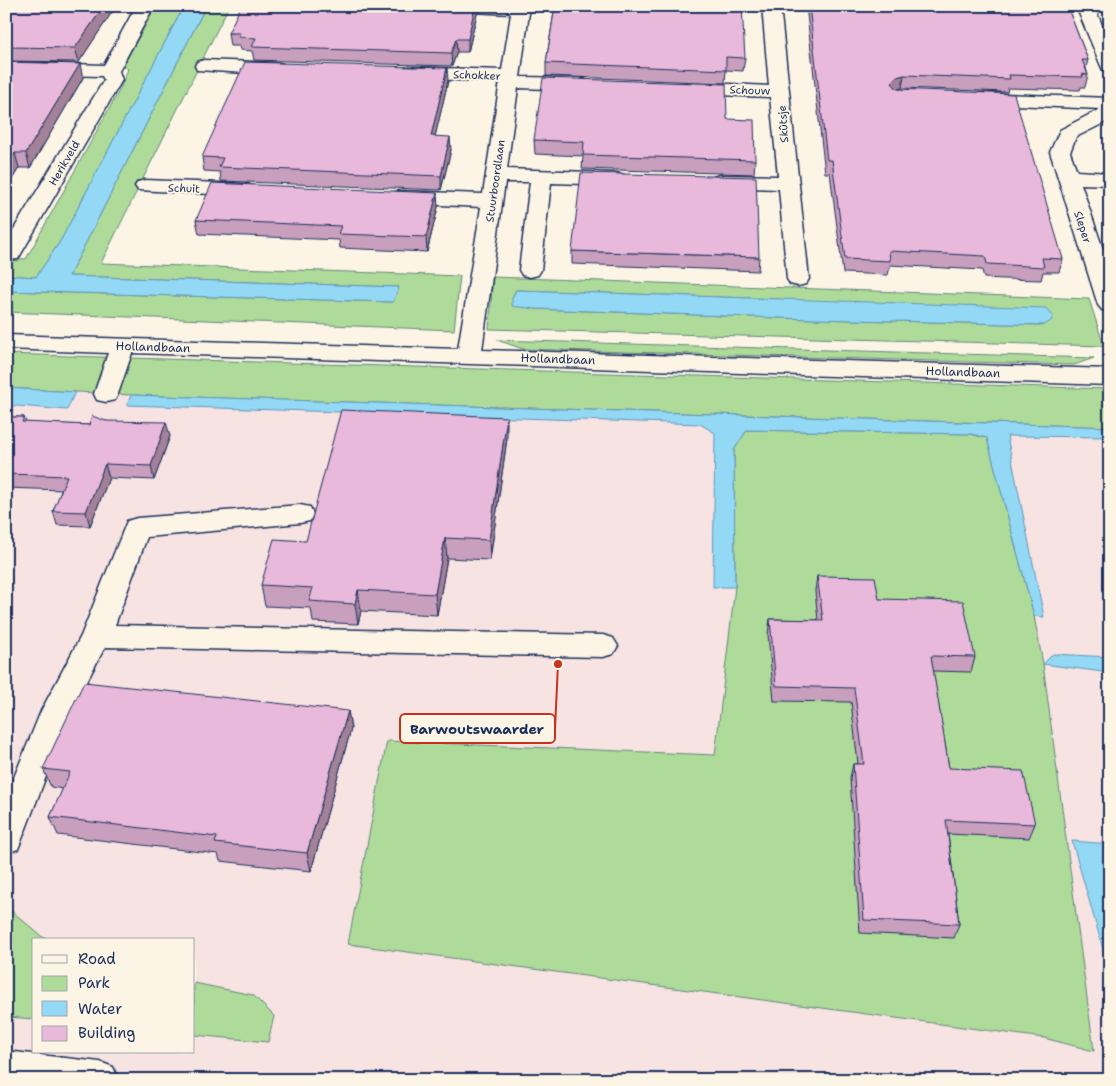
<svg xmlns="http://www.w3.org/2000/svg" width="1116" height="1086" font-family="'Shantell Sans',sans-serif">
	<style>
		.built { fill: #f6e3e2; fill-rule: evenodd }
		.green { fill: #aedb99; stroke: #64857c; fill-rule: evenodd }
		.water { fill: #93d9f5; stroke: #6395b9 }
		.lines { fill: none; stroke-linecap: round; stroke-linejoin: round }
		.minor-casing { stroke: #1b2f5e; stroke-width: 3 }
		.minor { fill: #fcf5e5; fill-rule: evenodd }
		.wall { fill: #c89fbc; stroke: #1b2f5e }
		.shaded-wall { fill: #a38299; stroke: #1b2f5e }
		.building { fill: #e9b9db; stroke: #1b2f5e }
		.labels { text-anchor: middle; stroke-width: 4; stroke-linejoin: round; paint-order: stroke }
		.far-street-label { font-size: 11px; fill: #1b2f5e; stroke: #fcf5e5 }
		.street-label { font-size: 12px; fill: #1b2f5e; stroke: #fcf5e5 }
		.leader { fill: none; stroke: #c8321e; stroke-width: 2 }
		.callout-dot { fill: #c8321e; stroke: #fcf5e5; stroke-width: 2 }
		.callout { fill: #fcf5e5; stroke: #c8321e; stroke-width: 2 }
		.callout-label { font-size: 14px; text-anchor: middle; font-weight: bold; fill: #1b2f5e }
	</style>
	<rect width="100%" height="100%" fill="#fcf5e5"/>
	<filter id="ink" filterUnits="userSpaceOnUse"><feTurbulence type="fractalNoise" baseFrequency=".02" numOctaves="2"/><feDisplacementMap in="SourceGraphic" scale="10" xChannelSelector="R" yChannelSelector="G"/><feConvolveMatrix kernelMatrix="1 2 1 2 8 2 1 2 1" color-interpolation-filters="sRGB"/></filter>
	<g filter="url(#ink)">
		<path class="built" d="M6,354L1110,389V1080H6ZM34,940H194V1052H34Z"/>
		<g class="green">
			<path d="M156,6H184L61,240L36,277L6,275V258L26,259L120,89L128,69L123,66Z"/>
			<path d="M206,6H229L101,263L460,276L454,330L6,312V291L393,302L399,287L69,276Z"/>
			<path d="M493,277L1089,299L1104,346L489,329ZM516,290L776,299L1044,325L779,318L535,309L512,298Z"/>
			<path d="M497,340L1093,358H1094L1074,365L523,349Z"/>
			<path d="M6,354L1110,389V427L131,395L6,388Z"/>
			<path d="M747,430L970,434L987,438L1034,616L1043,664L1094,1051L1044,1038L348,944L387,741L715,755L735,587L734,450Z"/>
			<path d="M6,906L41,936L49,940H34V1019L6,1017Z"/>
			<path d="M194,983L253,995L274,1016L268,1042L194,1035Z"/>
		</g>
		<g class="water">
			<path d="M184,6H206L69,276L399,287L393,302L6,291V275L36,277L61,240Z"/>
			<path d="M516,290L1046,308L1053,316L1051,321L1044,325L779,318L535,309L512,306V298Z"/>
			<path d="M6,388L75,392L67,410L6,405Z"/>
			<path d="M131,395L1110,427V437L1007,436L1044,617L1034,616L987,438L971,434L747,430L734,450L735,587H713L715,433L700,424L127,405Z"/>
			<path d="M1053,654L1110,657V673L1043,664Z"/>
			<path d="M1072,841L1110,844V973Z"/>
		</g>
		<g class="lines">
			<defs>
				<g id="minor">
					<path d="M136,6H154L119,71L122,80L21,254L18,259L6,260V242L104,80L102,76L6,74V62L104,65Z"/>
					<path d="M442,6H530L520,77L579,78L586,80L588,84L586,88L579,90L518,88L507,169L617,173L624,175L627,179L624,183L617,185L551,183L541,270L538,275L530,277L522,275L519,270L530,182H505L482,350L1110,369V385L132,353L118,394L115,400L106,402L97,400L94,394L108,353L6,349V335L458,349L481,207L399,203L392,201L388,197L392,193L399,191L483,194L500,81L409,79L402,77L400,73L402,69L409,67L502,70L511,14L451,11L445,10Z"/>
					<path d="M762,6H780L809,279L806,284L798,286L790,284L787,279L779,189L720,187L713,185L710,181L713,177L720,175L778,176L770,97L690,94L683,92L680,88L683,84L690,82L769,86Z"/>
					<path d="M1076,6H1094L1110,44V72L1103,70L1101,66Z"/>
					<path d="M204,60L279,63L286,65L288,69L286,73L279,75L197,70L195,66L197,62Z"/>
					<path d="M979,93L1110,98V120L1076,137L1070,152L1077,171L1110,173V185L1081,184L1110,270V312L1102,310L1098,305L1050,152L1060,130L1100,109L972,103L969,99L972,95Z"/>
					<path d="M145,180L246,184L253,186L256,190L253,194L246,196L138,190L135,186L138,182Z"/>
					<path d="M300,505L310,507L313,514L310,521L300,523L147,537L115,625L603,635L613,638L618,646L613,654L603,657L105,647L71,711L22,839L18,849L6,853V797L41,711L81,636L127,521L137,518Z"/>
					<path d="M6,1051L100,1062L113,1067L119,1080H6Z"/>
				</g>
			</defs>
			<use href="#minor" class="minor-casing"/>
			<use href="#minor" class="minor"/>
		</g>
		<g class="wall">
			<path d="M6,6H116L79,62L6,61Z"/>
			<path d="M555,6L745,58L743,71L726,70L725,83L546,76V63Z"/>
			<path d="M806,6H1067L1088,60L1086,68L1088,75L1085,87H1081L1080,90L1008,88L1007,92L902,88L899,89L1063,259L1059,272H1043L1041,280L1004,279L984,278L982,270L890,265L888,275L843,273L830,173H825Z"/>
			<path d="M477,14L468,52H457L452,66L254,60L252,51L240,50L239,46H230L228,33Z"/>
			<path d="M6,62L83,78L30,168H19L6,189Z"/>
			<path d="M448,81L435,136L451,150L441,190L221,181L220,172L204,171L202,157Z"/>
			<path d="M727,119L755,160L754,174L582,169L583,156L535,154L534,140Z"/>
			<path d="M438,207L427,252L340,248L339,240L199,234L196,220Z"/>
			<path d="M572,251L759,257L758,271L572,264Z"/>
			<path d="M6,417H24L26,423L89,425L106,421L170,436L154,480L109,478L90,526L57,525L53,511L62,490L6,488Z"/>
			<path d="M507,438L490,560L447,558L437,615L361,611L358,624L313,622L311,608L265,606L261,585L306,541Z"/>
			<path d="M817,576L879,599L975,657L971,672L933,671L949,768L1035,824L1029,838L948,834L959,924L954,938L860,933L850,778L853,764H858L851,702L774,701L768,634L770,619L818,620L815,591Z"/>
			<path d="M348,711L351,729L311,871L220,861L218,854L58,835L50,817L63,789L51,787L43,769Z"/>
		</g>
		<g class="shaded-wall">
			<path d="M104,6H116L79,62L75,48Z"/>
			<path d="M475,6H477V14L468,52V39Z"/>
			<path d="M456,39L457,52L452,66L451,53Z"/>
			<path d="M80,64L83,78L30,168L26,153Z"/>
			<path d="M447,68L448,81L432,150L431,136Z"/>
			<path d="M904,75L902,88L894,90L892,83L897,77Z"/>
			<path d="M450,137L451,150L441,190V176Z"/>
			<path d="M15,153L19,168L6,189V167Z"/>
			<path d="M437,193L438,207L427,252L426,237Z"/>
			<path d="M507,417V438L490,560L489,540Z"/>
			<path d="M166,422L170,436L154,480L151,466Z"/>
			<path d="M105,464L109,478L90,526L86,512Z"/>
			<path d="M445,538L447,558L437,615L435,594Z"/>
			<path d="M358,590L361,611L358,624L355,604Z"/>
			<path d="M348,711L351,729L311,871L307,853Z"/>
		</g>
		<g class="building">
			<path d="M6,6H104L75,48L6,47Z"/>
			<path d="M241,6H475L468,39H456L451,53L252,47L256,38L238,37L240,33H228Z"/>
			<path d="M555,6H742L745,58L726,57V70L546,63Z"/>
			<path d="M809,6H1067L1088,60H1082L1088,75L1082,74L1083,77L1009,75L1010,79L904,75L897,77L892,83L897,89L1014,94L1063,259L1042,258L1044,267L1008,265L987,264L985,256L889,251L890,261L845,259L832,160H827Z"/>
			<path d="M6,62L80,64L26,153H15L6,167Z"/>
			<path d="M245,62L447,68L431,136L450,137L441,176L219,167L223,158L202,157Z"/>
			<path d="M543,78L726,84L727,119L754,120L755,160L583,155L584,142L534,140Z"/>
			<path d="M581,173L756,177L759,257L572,251Z"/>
			<path d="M212,183L437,193L426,237L338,234L341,226L196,220Z"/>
			<path d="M341,410L507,417L489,540L445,538L435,594L358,590L355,604L309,601L313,588L261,585L274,539L306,541Z"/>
			<path d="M92,416L106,421L166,422L151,466L105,464L86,512L53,511L67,476L6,474V417H24L22,422L89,425Z"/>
			<path d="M817,576L875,577L879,599L963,601L975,657L931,656L949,768L1023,771L1035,824L946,820L959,924L864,920L853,764H864L854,688L776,686L770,619L823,620Z"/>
			<path d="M84,682L348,711L307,853L215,843L217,837L50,817L70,772L43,769Z"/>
		</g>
	</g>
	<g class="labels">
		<g class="far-street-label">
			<text transform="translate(477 75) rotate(2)" y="4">Schokker</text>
			<text transform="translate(750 90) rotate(2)" y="4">Schouw</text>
			<text transform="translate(783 124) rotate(-94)" y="4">Skûtsje</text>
			<text transform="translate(64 163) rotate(-60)" y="4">Herikveld</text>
			<text transform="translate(495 181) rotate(-82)" y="4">Stuurboordlaan</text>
			<text transform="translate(184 188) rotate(2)" y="4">Schuit</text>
			<text transform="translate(1083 227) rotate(72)" y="4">Sleper</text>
		</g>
		<g class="street-label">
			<text transform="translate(153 347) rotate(2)" y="4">Hollandbaan</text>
			<text transform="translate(558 359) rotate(2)" y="4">Hollandbaan</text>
			<text transform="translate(963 372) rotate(2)" y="4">Hollandbaan</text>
		</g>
	</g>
	<path class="leader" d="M558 664L555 729"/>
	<circle class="callout-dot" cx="558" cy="664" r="5"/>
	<rect class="callout" x="400" y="714" width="155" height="29" rx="5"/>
	<g class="callout-label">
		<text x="477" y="734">Barwoutswaarder</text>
	</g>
	<rect width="1116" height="1086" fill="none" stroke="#fcf5e5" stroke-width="25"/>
	<rect x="12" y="12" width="1091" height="1061" fill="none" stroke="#1b2f5e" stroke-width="2" filter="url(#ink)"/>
	<rect x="32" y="938" width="162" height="115" fill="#fcf5e5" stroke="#a2a6af"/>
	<rect x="42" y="955" width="25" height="8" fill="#fcf5e5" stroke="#a2a6af"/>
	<text x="78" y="964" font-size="15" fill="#1b2f5e">Road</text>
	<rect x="42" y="976" width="25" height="15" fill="#aedb99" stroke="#a2a6af"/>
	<text x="78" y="988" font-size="15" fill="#1b2f5e">Park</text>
	<rect x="42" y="1001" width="25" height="15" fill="#93d9f5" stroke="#a2a6af"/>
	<text x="78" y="1014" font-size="15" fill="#1b2f5e">Water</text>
	<rect x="42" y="1026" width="25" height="15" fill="#e9b9db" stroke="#a2a6af"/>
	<text x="78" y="1038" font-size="15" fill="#1b2f5e">Building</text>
</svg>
